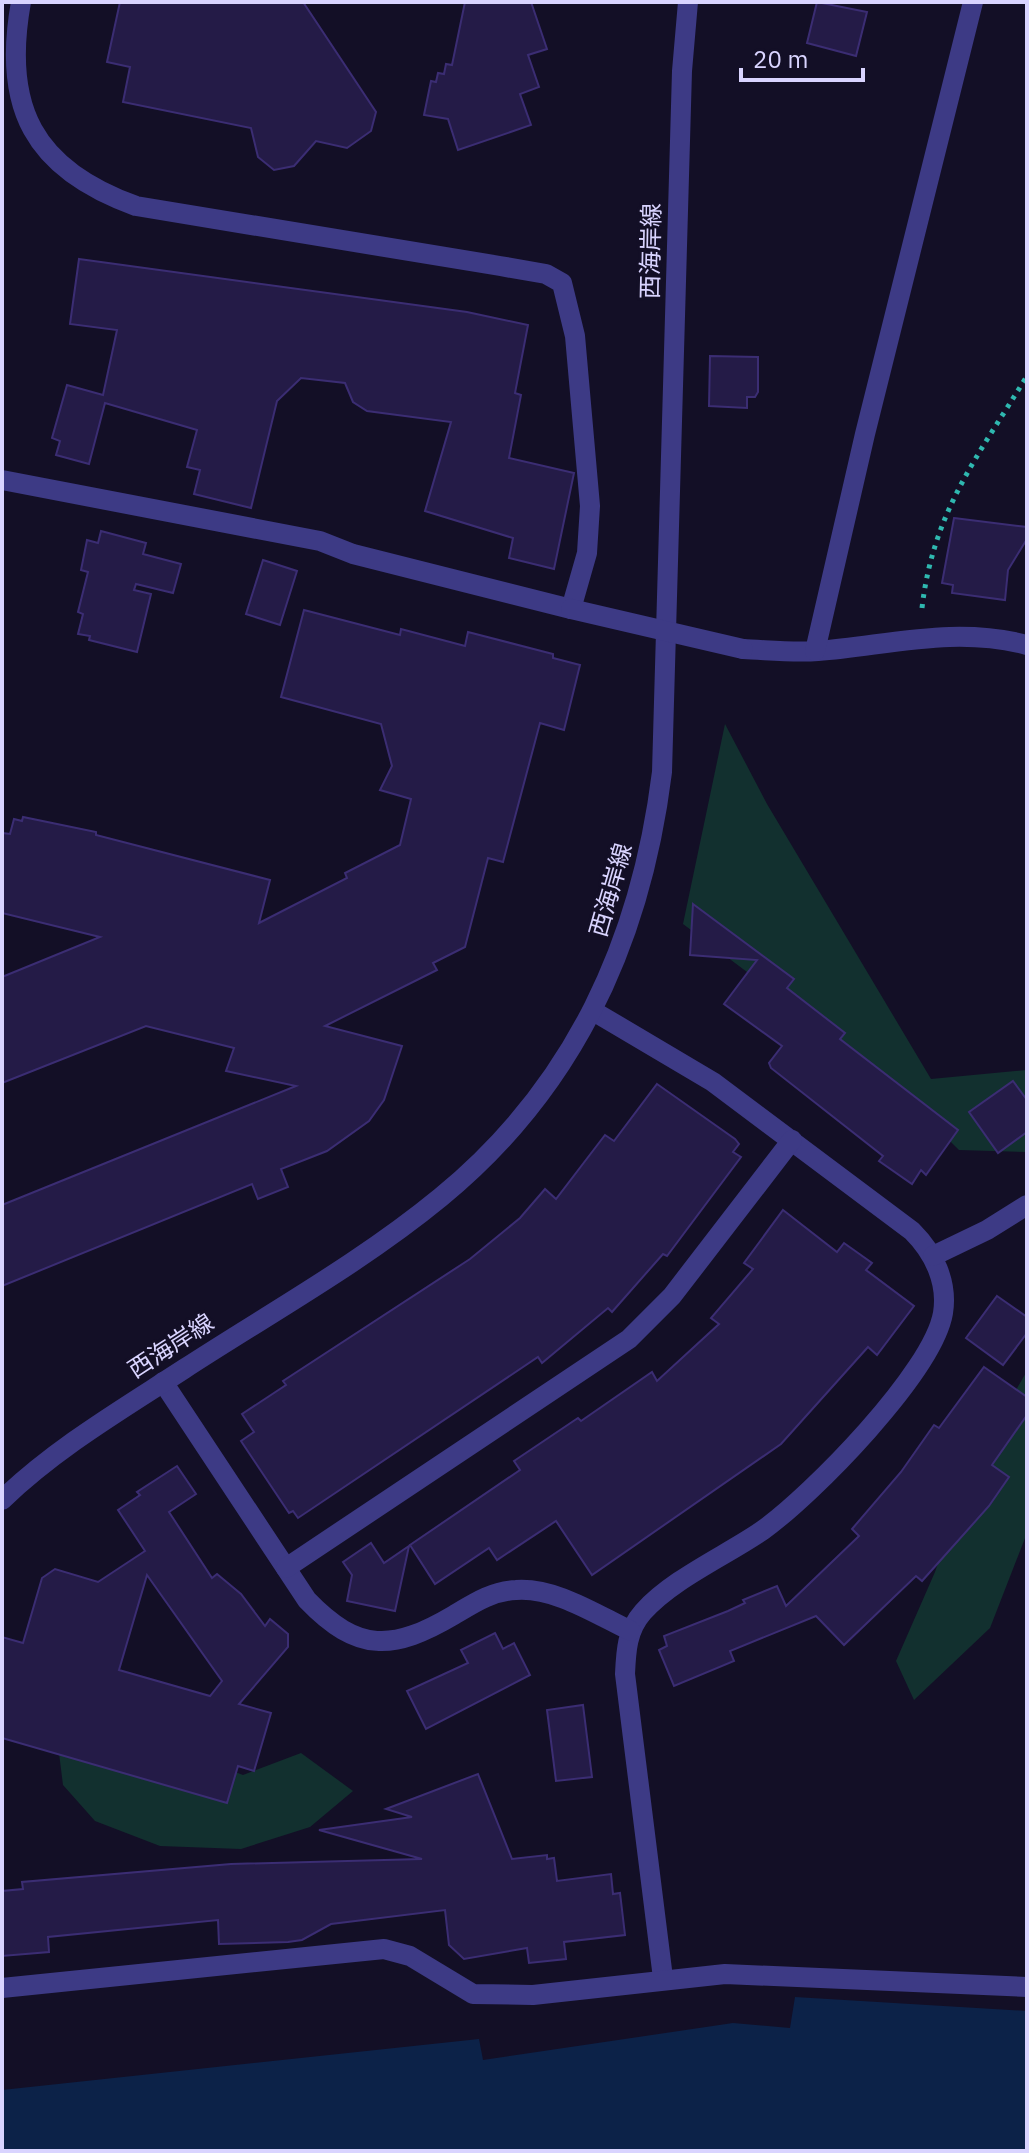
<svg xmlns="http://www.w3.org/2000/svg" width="1029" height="2153" font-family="'IBM Plex Sans','Noto Sans JP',sans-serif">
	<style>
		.green { fill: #12302f }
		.water { fill: #0c2248 }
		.building { fill: #241b47; stroke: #3b2d73; stroke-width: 2; fill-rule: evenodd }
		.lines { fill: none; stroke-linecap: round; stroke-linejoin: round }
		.path { stroke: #2fb8b0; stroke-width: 5; stroke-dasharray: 4 6; stroke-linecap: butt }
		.minor { stroke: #3d3a85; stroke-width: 20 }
		.tertiary { stroke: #3d3a85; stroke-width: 20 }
		.tertiary-bridge { stroke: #3d3a85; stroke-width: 20 }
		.labels { text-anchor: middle; stroke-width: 6; stroke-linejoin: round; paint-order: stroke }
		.street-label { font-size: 24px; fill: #d9d4ff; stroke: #130f26 }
	</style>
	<rect width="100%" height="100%" fill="#130f26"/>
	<g class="green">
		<path d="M725,724L767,804L931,1079L1027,1070V1152L959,1150L879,1071L683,924Z"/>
		<path d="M1027,1371V1533L990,1628L914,1700L896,1661L935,1572L973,1464Z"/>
		<path d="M131,1732L243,1775L301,1753L353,1791L310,1827L241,1849L160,1846L95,1821L63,1785L57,1737Z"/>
	</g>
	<path class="water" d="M795,1997L1027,2011V2151H2V2090L479,2039L483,2060L733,2023L790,2028Z"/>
	<g class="building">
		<path d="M120,2H303L376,112L371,131L347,148L316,141L294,166L274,170L258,157L251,128L123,102L130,67L107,62Z"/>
		<path d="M465,2H531L547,49L528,55L539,87L520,94L531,125L458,150L448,119L424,115L431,81L436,82L438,73L444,74L446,64L452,65Z"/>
		<path d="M817,2L867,12L856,56L807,43Z"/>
		<path d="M79,259L467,312L528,325L515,393L521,395L509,458L574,473L554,569L509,558L513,538L425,511L451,422L367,411L353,402L345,383L301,378L277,401L251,508L194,494L200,470L187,467L197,430L105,403L89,464L56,455L60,441L52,438L67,385L103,395L117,330L70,324Z"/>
		<path d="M710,356L758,357V392L755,397H747V408L709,406Z"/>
		<path d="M954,518L1027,527V539L1008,570L1005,600L952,593L953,585L942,583Z"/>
		<path d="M101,531L146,543L143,554L181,564L173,593L136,584L134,590L151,594L137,652L89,640L90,636L78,634L83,614L78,612L88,572L81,570L87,540L98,543Z"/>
		<path d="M263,560L297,571L280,625L246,614Z"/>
		<path d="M304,610L400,635L401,629L465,646L468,632L553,654V658L580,665L564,730L540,723L503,862L488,858L465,947L433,963L437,970L325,1026L402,1046L384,1100L369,1121L327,1151L281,1169L288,1187L258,1199L252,1184L2,1286V1205L296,1086L226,1071L234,1048L146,1026L2,1083V977L100,937L2,913V833L10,834L14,819L22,821L23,817L96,832V835L270,880L259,923L347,878L345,873L400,845L411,799L380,790L392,766L381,724L281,697Z"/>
		<path d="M693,904L794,979L787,988L845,1033L840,1039L958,1130L926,1175L921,1170L912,1184L879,1161L883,1156L771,1068L769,1063L782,1046L724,1004L757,960L690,955Z"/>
		<path d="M1013,1081L1027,1100V1132L998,1153L969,1112Z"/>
		<path d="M657,1084L735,1139L739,1144L733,1152L741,1157L667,1256L663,1254L612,1312L608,1308L542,1363L538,1357L298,1518L293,1511L289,1513L241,1441L254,1432L242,1414L286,1385L283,1381L470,1259L520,1218L545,1189L556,1199L605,1135L614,1141Z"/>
		<path d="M783,1210L837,1252L844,1243L872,1263L866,1270L914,1306L877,1355L868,1347L781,1444L592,1575L556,1521L497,1560L489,1548L435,1584L410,1545L520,1470L514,1461L578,1418L581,1421L652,1372L657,1381L719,1324L711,1318L753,1269L744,1263Z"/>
		<path d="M997,1296L1027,1317V1333L1003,1365L966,1338Z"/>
		<path d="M984,1367L1027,1397V1415L992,1465L1009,1477L989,1506L922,1581L916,1576L844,1645L816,1616L730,1651L734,1661L674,1686L659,1650L667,1646L664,1636L728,1611L745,1603L743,1600L777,1586L786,1606L859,1536L852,1529L901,1472L934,1425L939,1428Z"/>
		<path d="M177,1466L196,1494L169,1512L212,1578L217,1574L241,1594L265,1626L270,1619L288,1634V1647L239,1704L271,1713L254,1771L238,1766L227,1803L2,1738V1637L23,1643L42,1578L55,1569L98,1582L145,1551L118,1510L140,1495L137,1492ZM147,1575L222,1681L210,1696L119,1670Z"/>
		<path d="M371,1543L384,1563L409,1546L395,1611L347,1601L352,1575L343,1562Z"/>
		<path d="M495,1633L503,1649L514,1643L530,1675L426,1729L407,1691L468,1663L461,1650Z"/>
		<path d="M583,1705L592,1777L556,1781L547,1710Z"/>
		<path d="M478,1774L512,1859L547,1855V1859L554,1858L557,1881L611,1874L613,1894L620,1893L625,1935L564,1942L566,1959L529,1963L527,1948L464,1959L449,1945L445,1910L331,1924L302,1940L288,1942L219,1944L218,1920L48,1937L49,1952L2,1956V1891L23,1889L22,1882L231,1864L422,1859L319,1830L412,1817L386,1809Z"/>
	</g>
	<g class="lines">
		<path class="path" d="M922,608C933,512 978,456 1027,376"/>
		<g class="minor">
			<path d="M21,2C2,107 33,169 136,206L500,266L546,274L562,283L575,336L590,506L587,553L571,609"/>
			<path d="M593,1011L713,1082L912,1231C934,1253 948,1282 943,1313C933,1372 812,1495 763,1530C727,1555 672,1579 643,1612C627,1630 626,1651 625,1674L663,1978"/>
			<path d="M933,1256L987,1230L1027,1205"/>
			<path d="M163,1382L307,1600C358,1653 393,1651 454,1615C474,1603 492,1591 516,1590C555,1587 597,1615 631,1631"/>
			<path d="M286,1568L629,1339L672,1296L792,1140"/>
			<path d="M2,1988L384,1949L410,1956L473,1994L533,1995L725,1974L1027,1987"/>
		</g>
		<g class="tertiary">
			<path d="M2,480L320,541L353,554L571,609"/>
			<path d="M743,649C768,650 793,653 818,651C890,645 955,626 1027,645"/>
			<path d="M815,651L865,434L973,2"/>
			<path d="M2,1500C56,1448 121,1410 184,1369C270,1313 362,1262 441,1197C575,1087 641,941 662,772L682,71L688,2"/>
		</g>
		<path class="tertiary-bridge" d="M571,609L743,649"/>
	</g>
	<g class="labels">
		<g class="street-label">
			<text transform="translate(651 251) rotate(-89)" y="8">西海岸線</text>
			<text transform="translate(611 890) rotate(-74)" y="8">西海岸線</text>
			<text transform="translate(171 1346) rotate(-33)" y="8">西海岸線</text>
		</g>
	</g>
	<rect width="1029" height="2153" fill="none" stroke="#d9d4ff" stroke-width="8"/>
	<path d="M741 68v12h122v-12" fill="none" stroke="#d9d4ff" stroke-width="4"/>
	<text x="753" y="68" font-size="24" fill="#d9d4ff" stroke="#130f26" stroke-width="6" paint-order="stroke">20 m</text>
</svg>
